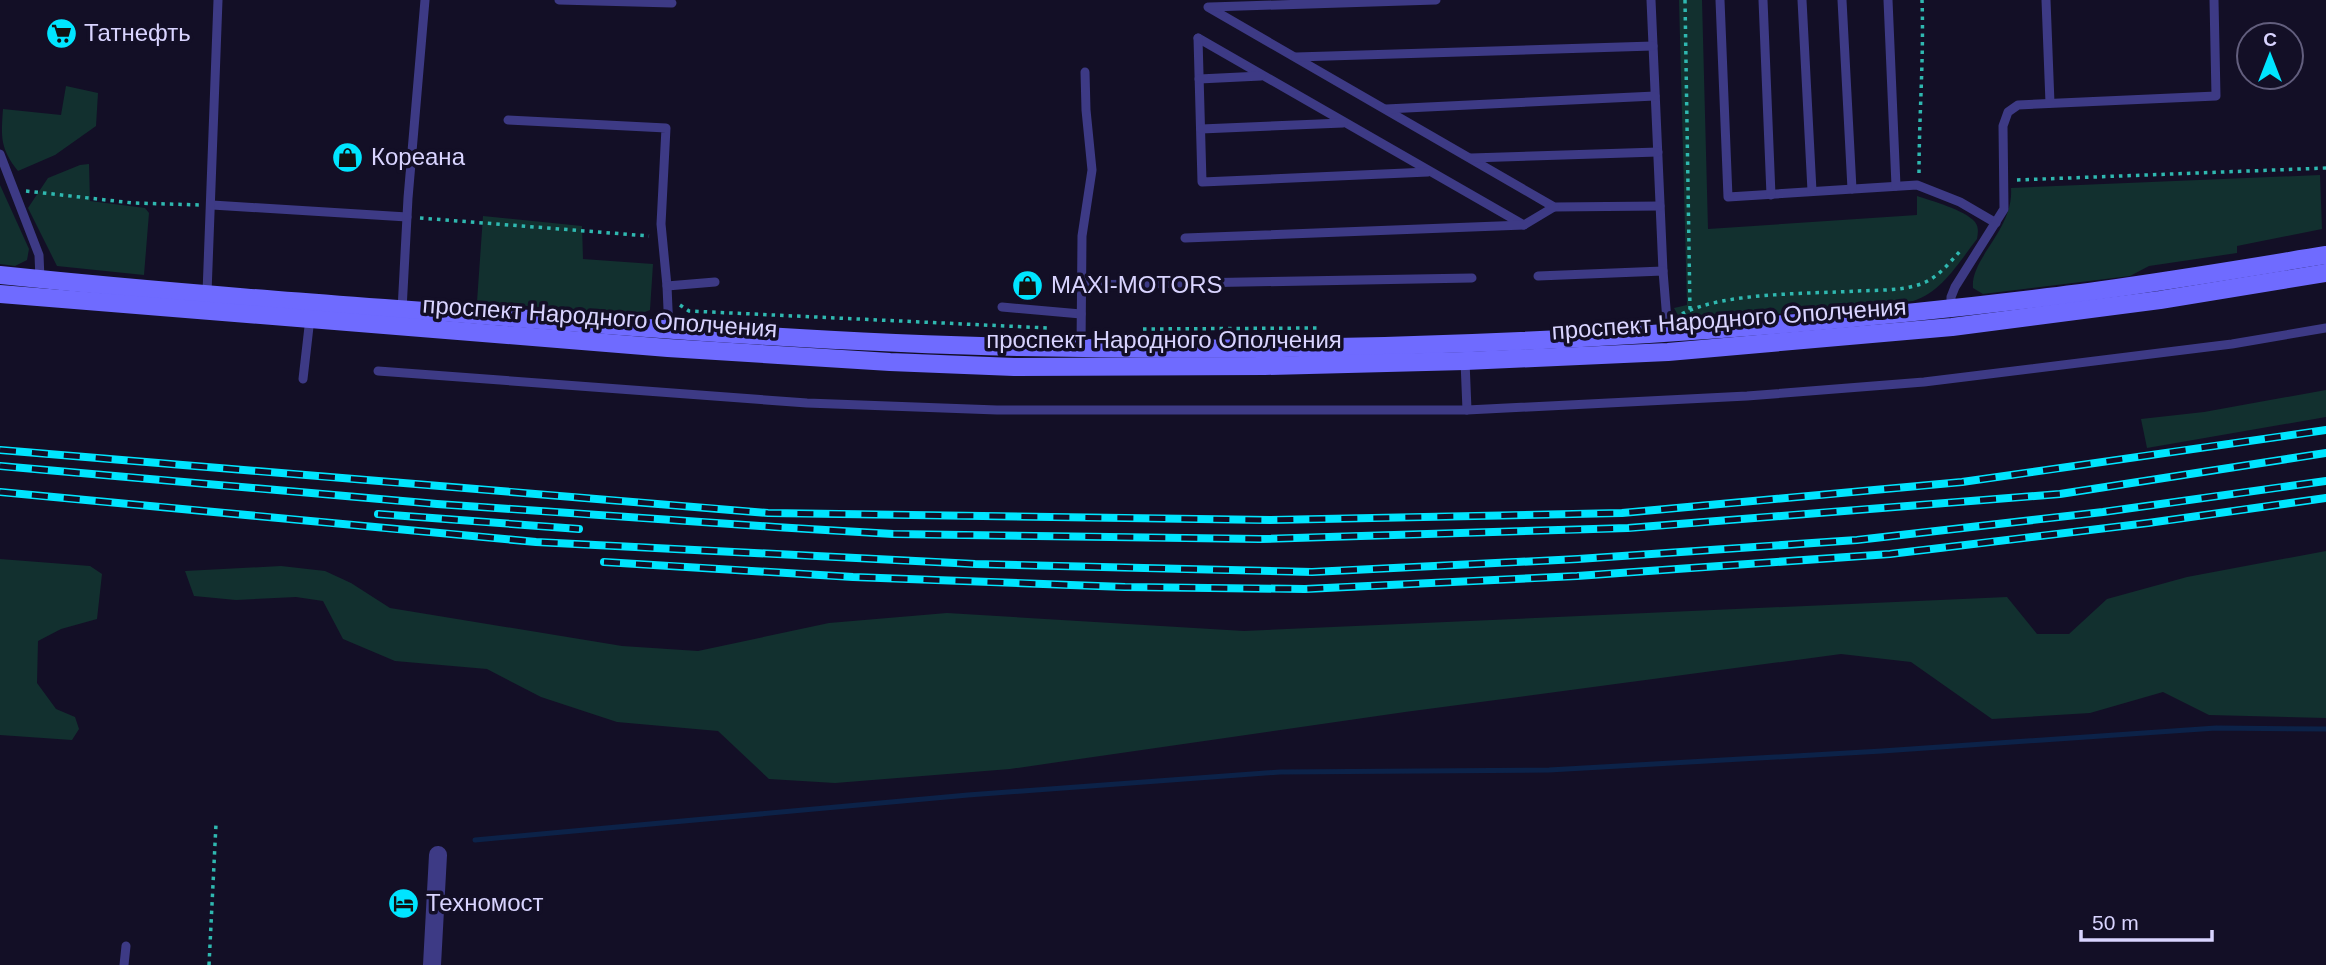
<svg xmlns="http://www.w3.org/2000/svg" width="2326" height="965" font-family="Helvetica,sans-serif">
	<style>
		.green { fill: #12302f }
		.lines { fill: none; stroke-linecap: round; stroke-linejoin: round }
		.stream { stroke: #0c2248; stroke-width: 5 }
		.path { stroke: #2fb8b0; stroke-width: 3.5; stroke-dasharray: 3.5 5; stroke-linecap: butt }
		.service { stroke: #3d3a85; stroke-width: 9 }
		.minor { stroke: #3d3a85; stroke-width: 18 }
		.secondary { stroke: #6f6bff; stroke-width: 18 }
		.rail-casing { stroke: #00e5ff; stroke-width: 8 }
		.rail { stroke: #130f26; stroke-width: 5; stroke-dasharray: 16; stroke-linecap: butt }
		.labels { text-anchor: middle; stroke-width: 7; stroke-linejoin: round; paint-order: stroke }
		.poi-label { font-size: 24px; fill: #d9d4ff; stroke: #130f26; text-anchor: start }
		.street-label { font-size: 24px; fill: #d9d4ff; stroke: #130f26 }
	</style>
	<rect width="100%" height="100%" fill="#130f26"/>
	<g class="green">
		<path d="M1679,0H1702L1708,229L1917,215V196C1932,201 1965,210 1975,222C1979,227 1978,233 1977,239C1959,262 1942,292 1913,301L1686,323L1680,319L1674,308L1687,305Z"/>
		<path d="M66,86L98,93L96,126L55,155L18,171C0,148 1,137 3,109L61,115Z"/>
		<path d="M89,164L90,201L145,208L149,213L144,275L57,266L28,208L48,178L80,165Z"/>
		<path d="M2320,175L2322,229L2237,246V253L2149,266L2130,276L1983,294L1973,288C1970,258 2014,230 2011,188Z"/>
		<path d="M0,185L29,249L27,260L15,266L0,264Z"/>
		<path d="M483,216L582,226L583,259L653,264L650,310L637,315L477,302Z"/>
		<path d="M2326,390V417L2147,448L2141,419L2204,412Z"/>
		<path d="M2326,551V718L2209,715L2163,692L2090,713L1992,719L1911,662L1841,654L1405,712L1010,769L835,783L769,779L718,731L617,722L541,697L487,669L395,661L343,639L323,601L296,597L236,600L194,596L185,571L281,566L325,571L351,583L390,608L622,646L698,651L829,623L947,613L1244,631L2007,597L2037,634H2069L2107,599L2187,577Z"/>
		<path d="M0,559L90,566L102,574L97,619L61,629L38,641L37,683L56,709L75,717L79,729L72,740L0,735Z"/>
	</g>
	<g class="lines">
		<path class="stream" d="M475,840L968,795L1280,772L1549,770L1882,751L2216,728L2326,729"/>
		<g class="path">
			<path d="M1685,0L1690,310"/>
			<path d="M1919,173C1919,115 1924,58 1922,0"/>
			<path d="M2017,180L2326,168"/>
			<path d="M26,191L133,203L200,205"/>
			<path d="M420,218L649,236"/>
			<path d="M680,305L689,311L1048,328"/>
			<path d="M1682,314C1723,292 1809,294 1857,291C1878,290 1901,291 1921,284C1938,278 1950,262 1962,249"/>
			<path d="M1143,329L1317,328"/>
			<path d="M209,965L216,824"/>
		</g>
		<g class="service">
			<path d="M559,0L672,3"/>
			<path d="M1651,0L1663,271"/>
			<path d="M1720,0L1728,197L1917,185L1960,202L1996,223"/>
			<path d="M1763,0L1771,195"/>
			<path d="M1802,0L1812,191"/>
			<path d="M1842,0L1852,189"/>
			<path d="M1888,0L1896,186"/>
			<path d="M2046,0L2050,103"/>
			<path d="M1208,7L1554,207L1660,206"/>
			<path d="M1210,7L1436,0"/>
			<path d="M1198,38L1524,225"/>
			<path d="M1198,38L1202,182L1428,172"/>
			<path d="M1296,57L1653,46"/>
			<path d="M1199,79L1261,76"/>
			<path d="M1386,109L1655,96"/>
			<path d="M508,120L666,128L661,224L667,286L669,332"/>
			<path d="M1201,129L1343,123"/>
			<path d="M0,154L39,255L40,279"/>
			<path d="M1471,158L1658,152"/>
			<path d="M212,205L407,217"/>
			<path d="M1185,238L1524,225L1554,207"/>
			<path d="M1538,276L1663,271L1668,333"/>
			<path d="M1082,285L1472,278"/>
			<path d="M667,286L715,282"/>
			<path d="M207,293L218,0"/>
			<path d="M1002,307L1081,314"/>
			<path d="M1951,308V297L1955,287L2004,209L2003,126L2008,112L2018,105L2216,96L2214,0"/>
			<path d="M402,310L408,198L425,0"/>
			<path d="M1081,348L1082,236L1092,170L1086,110L1085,72"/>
			<path d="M1465,361L1467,410"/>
			<path d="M378,371L807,403L997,410H1467L1747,396L1924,382L2232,344L2326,328"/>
			<path d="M303,379L310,318"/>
			<path d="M124,965L126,946"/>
		</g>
		<path class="minor" d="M432,965L438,855"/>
		<g class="secondary">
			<path d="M0,275C163,292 327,304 491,316C666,330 842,343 1018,347C1361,354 1707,339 2048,297C2141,286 2233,270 2326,255"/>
			<path d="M0,294L668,348L890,362L1014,367L1265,366L1465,361L1668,352L1952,327L2160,300L2326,273"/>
		</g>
		<defs>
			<g id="rail">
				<path d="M0,450L768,513L1270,520L1622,513L1962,482L2326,430"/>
				<path d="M0,466L437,504L775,527L893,534L1260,539L1628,528L2060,494L2326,453"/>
				<path d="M0,492L536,542L975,564L1312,572L1578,559L1857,540L2103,512L2326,481"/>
				<path d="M378,514L579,529"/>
				<path d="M604,562L853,577L1125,587L1305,589L1577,576L1890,554L2148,523L2326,498"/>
			</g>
		</defs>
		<use href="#rail" class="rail-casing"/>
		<use href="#rail" class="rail"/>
	</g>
	<defs>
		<symbol id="supermarket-disc" viewBox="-11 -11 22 22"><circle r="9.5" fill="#00e5ff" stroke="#130f26"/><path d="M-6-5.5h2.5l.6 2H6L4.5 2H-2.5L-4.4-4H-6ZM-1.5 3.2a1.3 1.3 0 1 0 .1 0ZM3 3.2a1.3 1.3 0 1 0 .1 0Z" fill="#111"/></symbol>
		<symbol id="shop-disc" viewBox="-11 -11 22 22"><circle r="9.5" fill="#00e5ff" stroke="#130f26"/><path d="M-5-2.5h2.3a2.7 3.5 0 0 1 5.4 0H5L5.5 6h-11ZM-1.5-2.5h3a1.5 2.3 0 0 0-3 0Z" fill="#111"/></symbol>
		<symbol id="hotel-disc" viewBox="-11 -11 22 22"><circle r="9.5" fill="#00e5ff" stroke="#130f26"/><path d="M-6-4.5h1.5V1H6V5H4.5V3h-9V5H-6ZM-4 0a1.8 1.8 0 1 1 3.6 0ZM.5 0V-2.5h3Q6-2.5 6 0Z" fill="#111"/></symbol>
	</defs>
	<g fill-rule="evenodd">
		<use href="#supermarket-disc" x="44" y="16" width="35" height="35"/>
		<use href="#shop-disc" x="330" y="140" width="35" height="35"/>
		<use href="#shop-disc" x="1010" y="268" width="35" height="35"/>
		<use href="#hotel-disc" x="386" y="886" width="35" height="35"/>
	</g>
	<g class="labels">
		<g class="poi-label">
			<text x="84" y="41">Татнефть</text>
			<text x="371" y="165">Кореана</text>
			<text x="1051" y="293">MAXI-MOTORS</text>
			<text x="426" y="911">Техномост</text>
		</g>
		<g class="street-label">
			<text transform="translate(600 317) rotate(4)" y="8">проспект Народного Ополчения</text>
			<text transform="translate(1729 319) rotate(-4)" y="8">проспект Народного Ополчения</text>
			<text x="1164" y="348">проспект Народного Ополчения</text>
		</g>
	</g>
	<g transform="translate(2270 56)"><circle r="33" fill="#130f26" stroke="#625e7d" stroke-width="2"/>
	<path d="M0-5L12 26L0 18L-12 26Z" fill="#00e5ff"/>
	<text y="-10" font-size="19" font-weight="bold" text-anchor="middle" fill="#d9d4ff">С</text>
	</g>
	<path d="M2081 930v10h131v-10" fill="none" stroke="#d9d4ff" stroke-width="3.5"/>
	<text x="2092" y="930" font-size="21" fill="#d9d4ff" stroke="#130f26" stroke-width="5" paint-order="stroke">50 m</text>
</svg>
